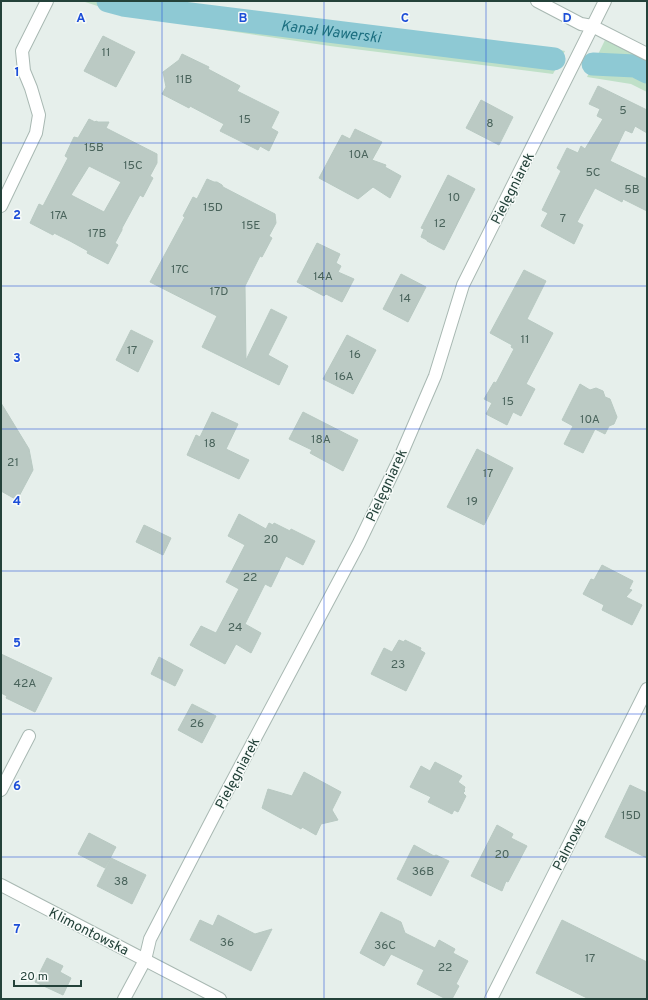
<svg xmlns="http://www.w3.org/2000/svg" width="648" height="1000" font-family="Overpass,sans-serif">
	<style>
		.green { fill: #bfe0c8 }
		.lines { fill: none; stroke-linecap: round; stroke-linejoin: round }
		.canal { stroke: #8ec9d4; stroke-width: 23 }
		.building { fill: #bbcac4; stroke: #b8c9c2; fill-rule: evenodd }
		.minor-casing { stroke: #a8b8b2; stroke-width: 14 }
		.minor { stroke: #fff; stroke-width: 12 }
		.grid { fill: none; stroke: #1d4ed8; stroke-width: 1; stroke-opacity: 0.55 }
		.labels { text-anchor: middle; stroke-width: 3; stroke-linejoin: round; paint-order: stroke }
		.number-label { font-size: 12px; fill: #4a645c }
		.street-label { font-size: 14px; fill: #24423a; stroke: #f7fbf9 }
		.water-label { font-size: 15px; font-style: italic; fill: #1c6f80; stroke: #f7fbf9 }
		.grid-label { font-size: 13px; text-anchor: middle; font-weight: bold; fill: #1d4ed8; stroke: #f7fbf9; stroke-width: 3; stroke-linejoin: round; paint-order: stroke }
	</style>
	<rect width="100%" height="100%" fill="#e6efeb"/>
	<g class="green">
		<path d="M82,1H148L256,13L560,50L565,51L553,74L330,46L196,26L119,13Z"/>
		<path d="M605,40L647,61V92L631,84L587,77Z"/>
	</g>
	<g class="lines">
		<g class="canal">
			<path id="s1" d="M108,1L123,5L190,14L554,59"/>
			<path d="M593,64L635,66L647,72"/>
		</g>
	</g>
	<g class="building">
		<path d="M103,36L135,52L116,87L84,71Z"/>
		<path d="M182,54L209,67L208,69L240,86L237,91L279,112L271,128L278,132L269,151L260,146L258,150L220,131L224,124L190,106L189,108L162,94L166,87L163,72L179,60Z"/>
		<path d="M598,86L647,110V133L635,126L632,133L625,130L610,161L647,179V211L623,199L622,202L595,188L577,222L583,225L574,244L541,226L548,213L542,210L561,171L557,168L567,148L578,153L581,146L585,149L603,119L597,116L600,109L589,104Z"/>
		<path d="M481,100L513,117L499,145L466,128Z"/>
		<path d="M89,119L95,122L96,121L98,122H109L106,128L157,154V163L150,176L153,178L143,197L140,195L122,228V230L115,243L118,245L108,264L87,253L88,251L70,241L54,233L53,235L30,223L39,204L43,206L68,158L65,156L74,137L78,138ZM89,166L121,182L104,212L71,195Z"/>
		<path d="M355,129L382,142L372,160L386,165L385,167L401,176L390,198L373,187L358,199L319,178L342,135L350,139Z"/>
		<path d="M448,175L475,189L444,250L427,241V240L421,237L424,229L421,228Z"/>
		<path d="M207,179L214,182H217L222,185L223,187L275,214L276,223L269,236L272,238L262,257L260,256L245,286L246,360L271,309L287,317L268,355L288,366L279,385L202,347L217,316L150,282L185,217L183,216L193,197L197,199Z"/>
		<path d="M317,243L340,254L336,263L341,266L338,272L354,279L342,302L326,294L324,296L297,282Z"/>
		<path d="M524,270L546,281L527,319L553,333L526,384L535,389L521,416L513,412L507,425L486,414L492,403L484,399L494,382L496,383L514,349L511,347L512,345L490,333Z"/>
		<path d="M401,274L426,287L408,322L383,309Z"/>
		<path d="M131,330L153,341L138,372L116,360Z"/>
		<path d="M347,335L376,350L353,394L323,379Z"/>
		<path d="M580,384L590,390L596,388L603,391L605,397L610,399L617,417L614,424L609,426L605,434L595,429L583,453L564,444L573,426L562,420Z"/>
		<path d="M1,403L29,449L33,470L17,500L1,491Z"/>
		<path d="M212,412L238,424L226,449L249,460L239,479L187,455L196,435L200,437Z"/>
		<path d="M303,412L358,440L343,471L310,453L312,450L289,439Z"/>
		<path d="M477,449L513,468L484,525L447,507Z"/>
		<path d="M239,514L266,529L269,523L273,525L274,523L290,531L291,529L315,541L303,565L286,556L271,587L265,584L245,624L261,633L251,653L236,644L225,664L190,645L201,626L216,633L239,589L226,582L245,545L228,536Z"/>
		<path d="M144,525L171,538L163,555L136,542Z"/>
		<path d="M602,565L633,581L629,589L632,590L626,597L642,605L632,625L602,610L604,605L583,594L591,579L594,580Z"/>
		<path d="M399,640L404,642L405,640L421,648L420,650L425,653L406,691L371,674L384,648L392,652Z"/>
		<path d="M1,654L52,678L35,712L6,698L7,696L1,693Z"/>
		<path d="M159,657L183,670L175,686L151,674Z"/>
		<path d="M192,704L216,716L202,743L178,730Z"/>
		<path d="M435,762L462,776L458,782L465,787L464,790L465,791L463,793L466,796L458,812L454,810L452,814L428,802L431,797L410,787L421,766L430,771Z"/>
		<path d="M304,772L341,792L332,810L338,820L321,824L316,835L302,827L301,829L262,808L268,789L292,796Z"/>
		<path d="M630,785L647,793V858L605,837Z"/>
		<path d="M497,825L513,834L511,838L527,846L508,882L506,881L502,891L471,876Z"/>
		<path d="M89,833L116,847L105,868L78,854Z"/>
		<path d="M414,845L434,856L436,855L449,861L431,896L397,879Z"/>
		<path d="M111,858L146,875L132,904L97,886Z"/>
		<path d="M381,912L401,922L405,933L435,948L439,940L455,949L453,953L468,961L456,984L459,986L452,999H446L417,984L424,970L391,954L384,966L360,953Z"/>
		<path d="M218,915L255,934L272,929L251,971L190,940L200,920L213,926Z"/>
		<path d="M562,920L647,962V999H589L536,973Z"/>
		<path d="M47,958L63,966L60,972L71,978L63,995L35,982Z"/>
	</g>
	<g class="lines">
		<defs>
			<g id="minor">
				<path d="M537,1L581,24L592,26L647,54"/>
				<path d="M1,206L36,133L39,115L31,88L24,71L22,51L47,1"/>
				<path d="M1,790L29,736"/>
				<path d="M1,885L220,999"/>
				<path d="M124,999L145,960L150,939L218,808L359,543L398,462L435,376L463,285L605,1"/>
				<path d="M491,999L647,689"/>
			</g>
		</defs>
		<use href="#minor" class="minor-casing"/>
		<use href="#minor" class="minor"/>
	</g>
	<path class="grid" d="M162,1V999M324,1V999M486,1V999M1,143H647M1,286H647M1,429H647M1,571H647M1,714H647M1,857H647"/>
	<g class="labels">
		<g class="number-label">
			<text x="106" y="56">11</text>
			<text x="184" y="83">11B</text>
			<text x="623" y="114">5</text>
			<text x="245" y="123">15</text>
			<text x="490" y="127">8</text>
			<text x="94" y="151">15B</text>
			<text x="359" y="158">10A</text>
			<text x="133" y="169">15C</text>
			<text x="593" y="176">5C</text>
			<text x="632" y="193">5B</text>
			<text x="454" y="201">10</text>
			<text x="213" y="211">15D</text>
			<text x="59" y="219">17A</text>
			<text x="563" y="222">7</text>
			<text x="440" y="227">12</text>
			<text x="251" y="229">15E</text>
			<text x="97" y="237">17B</text>
			<text x="180" y="273">17C</text>
			<text x="323" y="280">14A</text>
			<text x="219" y="295">17D</text>
			<text x="405" y="302">14</text>
			<text x="525" y="343">11</text>
			<text x="132" y="354">17</text>
			<text x="355" y="358">16</text>
			<text x="344" y="380">16A</text>
			<text x="508" y="405">15</text>
			<text x="590" y="423">10A</text>
			<text x="321" y="443">18A</text>
			<text x="210" y="447">18</text>
			<text x="13" y="466">21</text>
			<text x="488" y="477">17</text>
			<text x="472" y="505">19</text>
			<text x="271" y="543">20</text>
			<text x="250" y="581">22</text>
			<text x="235" y="631">24</text>
			<text x="398" y="668">23</text>
			<text x="25" y="687">42A</text>
			<text x="197" y="727">26</text>
			<text x="631" y="819">15D</text>
			<text x="502" y="858">20</text>
			<text x="423" y="875">36B</text>
			<text x="121" y="885">38</text>
			<text x="227" y="946">36</text>
			<text x="385" y="949">36C</text>
			<text x="590" y="962">17</text>
			<text x="445" y="971">22</text>
		</g>
		<g class="street-label">
			<text transform="translate(512 188) rotate(-63)" y="5">Pielęgniarek</text>
			<text transform="translate(386 485) rotate(-65)" y="5">Pielęgniarek</text>
			<text transform="translate(237 773) rotate(-62)" y="5">Pielęgniarek</text>
			<text transform="translate(569 844) rotate(-63)" y="5">Palmowa</text>
			<text transform="translate(89 931) rotate(27)" y="5">Klimontowska</text>
		</g>
		<g class="water-label">
			<text dy="5" stroke="none"><textPath href="#s1" startOffset="225">Kanał Wawerski</textPath></text>
		</g>
	</g>
	<g class="grid-label">
		<text x="81" y="22">A</text>
		<text x="243" y="22">B</text>
		<text x="405" y="22">C</text>
		<text x="567" y="22">D</text>
		<text x="17" y="76">1</text>
		<text x="17" y="219">2</text>
		<text x="17" y="362">3</text>
		<text x="17" y="505">4</text>
		<text x="17" y="647">5</text>
		<text x="17" y="790">6</text>
		<text x="17" y="933">7</text>
	</g>
	<rect width="648" height="1000" fill="none" stroke="#24423a" stroke-width="4"/>
	<path d="M14 980v6h67v-6" fill="none" stroke="#24423a" stroke-width="2"/>
	<text x="20" y="980" font-size="12" fill="#24423a" stroke="#f7fbf9" stroke-width="3" paint-order="stroke">20 m</text>
</svg>
